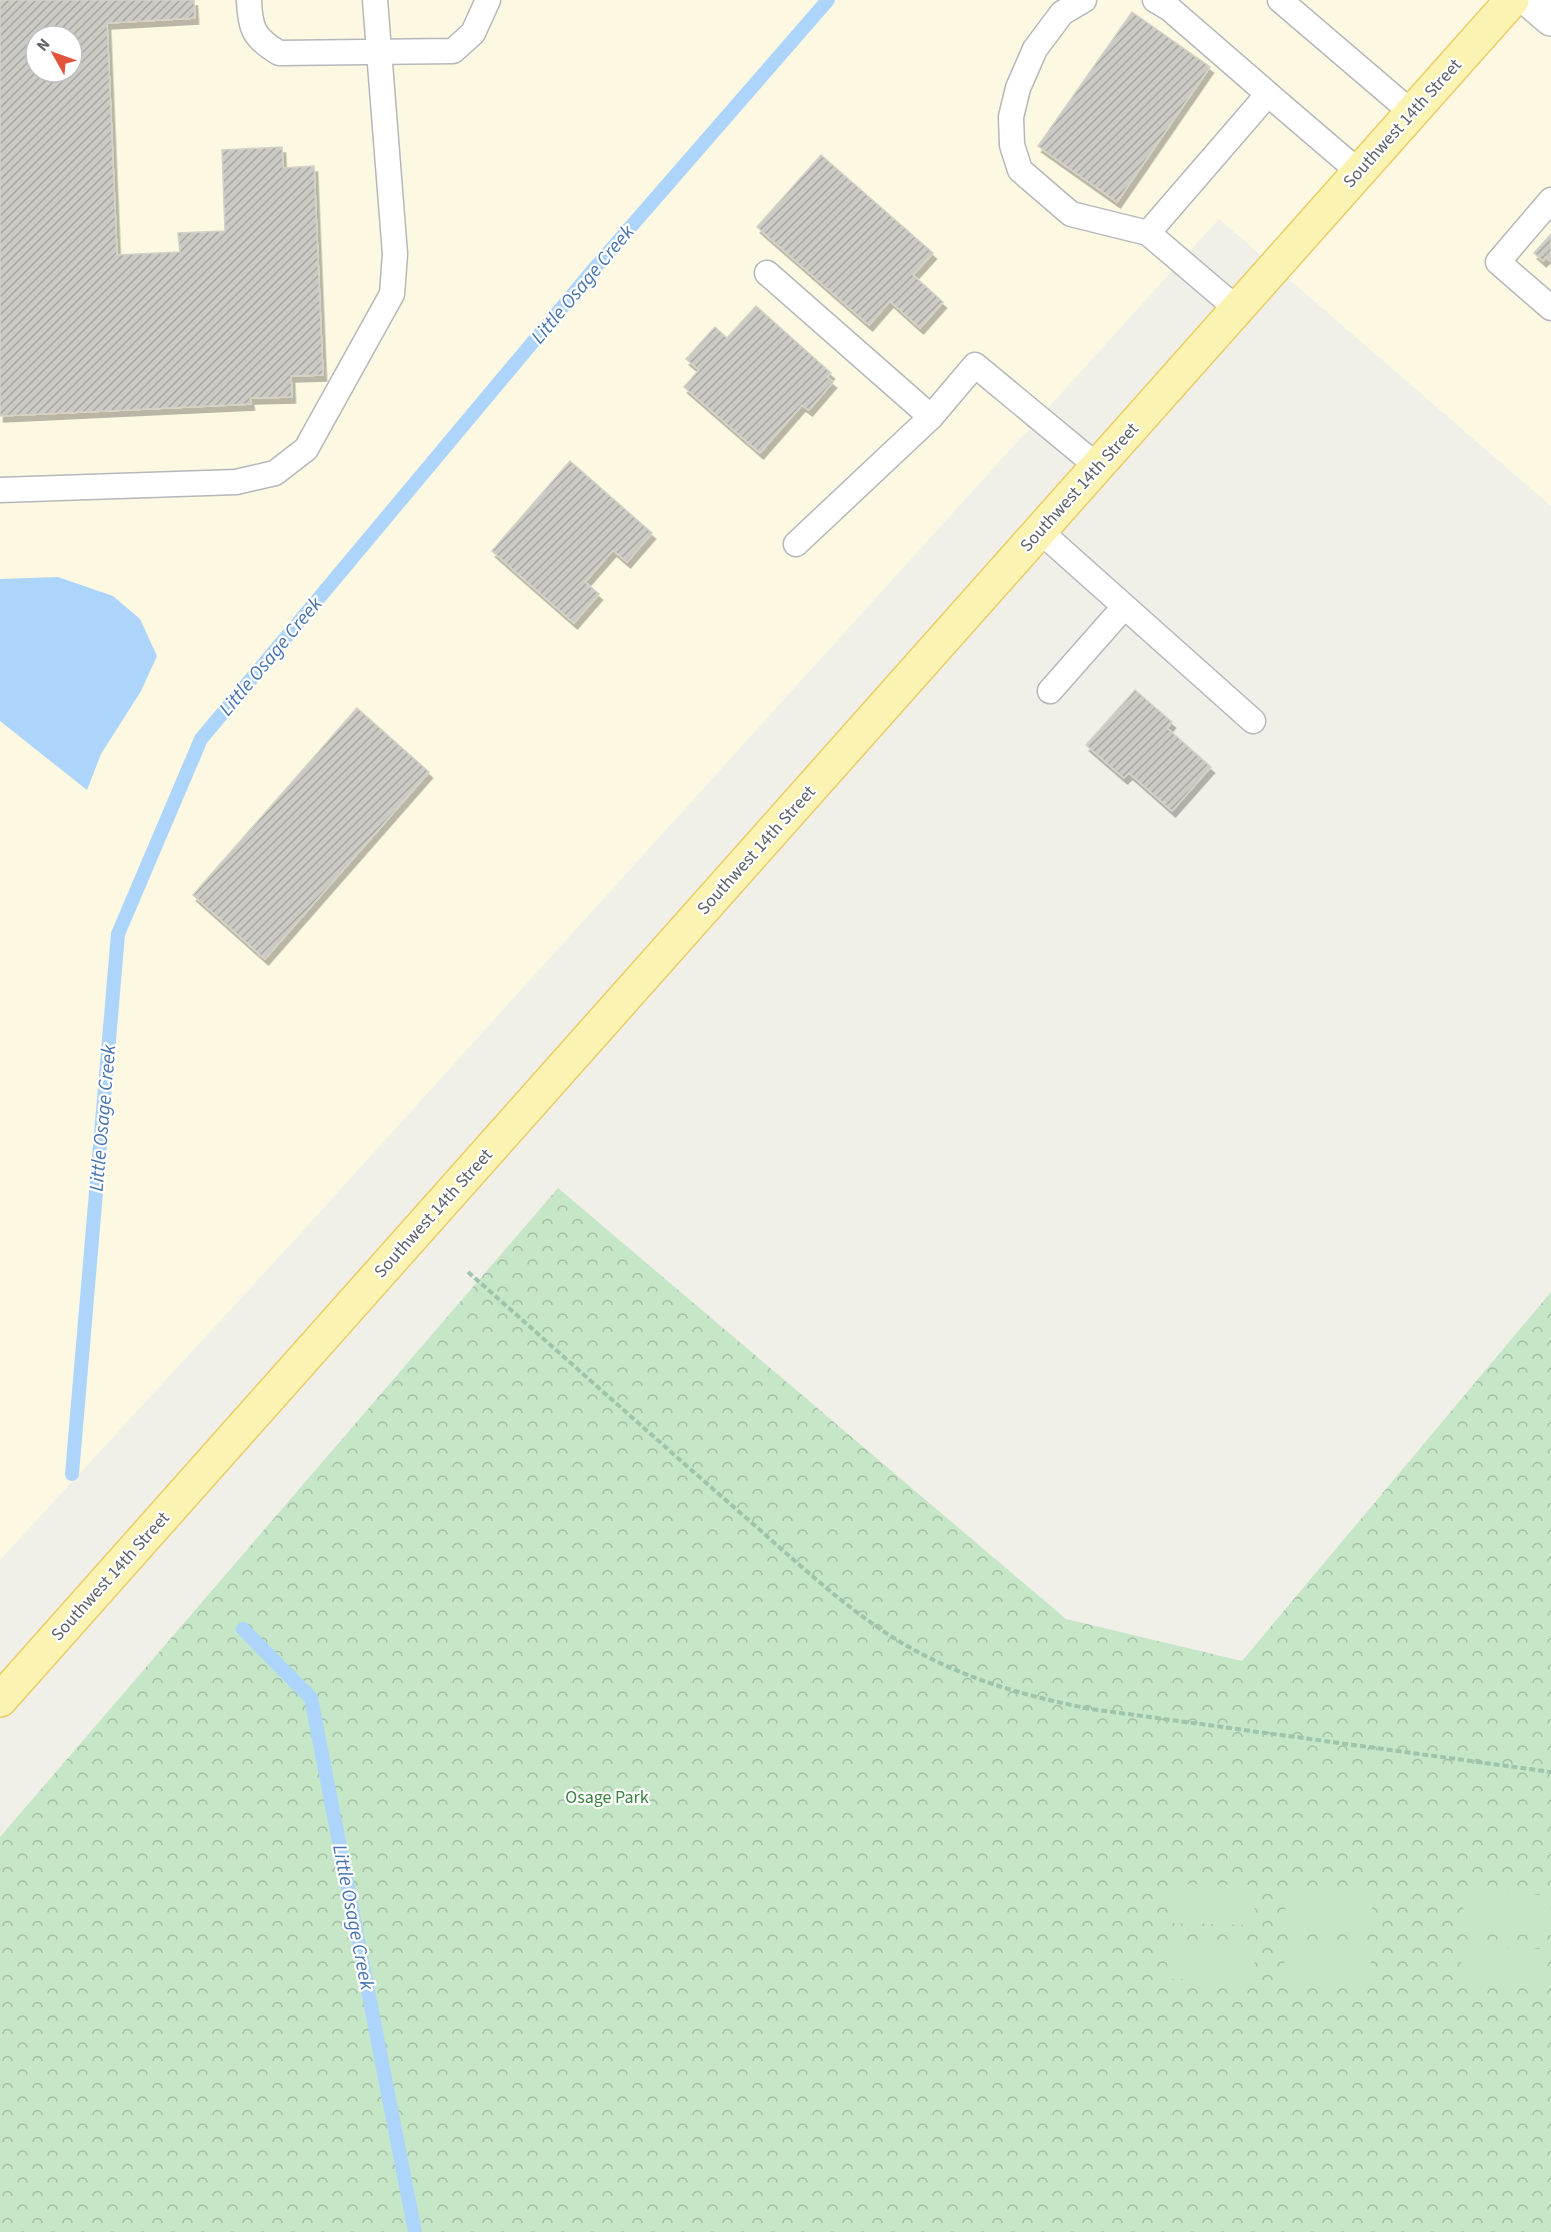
<svg xmlns="http://www.w3.org/2000/svg" width="1551" height="2232" font-family="'Source Sans 3',sans-serif">
	<style>
		.commercial { fill: #fcf8e1; fill-rule: evenodd }
		.park { fill: url(#park-crowns) }
		.garden { fill: #c6e6c8 }
		.water { fill: #add5fb }
		.lines { fill: none; stroke-linecap: round; stroke-linejoin: round }
		.stream { stroke: #add5fb; stroke-width: 14 }
		.building { fill: url(#building-hatch); stroke: #d5d1c6; stroke-width: 1.5; fill-rule: evenodd; filter: url(#shadow) }
		.service-casing { stroke: #b5b7bb; stroke-width: 27 }
		.minor-casing { stroke: #b5b7bb; stroke-width: 36 }
		.primary-casing { stroke: #ebcd66; stroke-width: 36 }
		.path { stroke: #9ec4ab; stroke-width: 4; stroke-dasharray: 6 3; stroke-linecap: butt }
		.service { stroke: #fff; stroke-width: 24 }
		.minor { stroke: #fff; stroke-width: 33 }
		.primary { stroke: #fbf3b2; stroke-width: 33 }
		.labels { text-anchor: middle; stroke-width: 4.5; stroke-linejoin: round; paint-order: stroke }
		.street-label { font-size: 18px; fill: #5f6267; stroke: #fff }
		.park-label { font-size: 18px; fill: #3a8341; stroke: #fff }
		.water-label { font-size: 20px; font-style: italic; fill: #4974ae; stroke: #fff }
	</style>
	<defs>
		<pattern id="park-crowns" width="20" height="18" patternUnits="userSpaceOnUse" patternTransform="scale(1.5)"><rect width="20" height="18" fill="#c6e6c8"/><path d="M2 6a3 3 0 1 1 6 0M12 15a3 3 0 1 1 6 0" fill="none" stroke="#a4bea6"/></pattern>
		<pattern id="building-hatch" width="6" height="6" patternUnits="userSpaceOnUse" patternTransform="scale(1.5)"><rect width="6" height="6" fill="#cccac4"/><path d="M-1 1l2-2M0 6l6-6M5 7l2-2" fill="none" stroke="#a9a7a3"/></pattern>
		<filter id="shadow"><feDropShadow dx="3.5" dy="6" stdDeviation="0" flood-color="#0004"/></filter>
	</defs>
	<rect width="100%" height="100%" fill="#f0efe8"/>
	<path class="commercial" d="M0,0H1551V506L1219,219L301,1233L0,1560ZM36,36H72V72H36Z"/>
	<path class="park" d="M558,1188L1066,1619L1242,1661L1551,1292V2232H0V1837Z"/>
	<g class="garden">
		<path d="M1168,1884L1255,1885L1254,1925L1168,1923Z"/>
		<path d="M1286,1887L1373,1889L1371,1929L1285,1927Z"/>
		<path d="M1464,1893L1551,1895L1550,1935L1462,1933Z"/>
		<path d="M1168,1940L1255,1941L1254,1981L1167,1979Z"/>
		<path d="M1285,1944L1371,1945V1985L1284,1983Z"/>
		<path d="M1462,1947L1548,1949L1547,1988L1460,1987Z"/>
	</g>
	<path class="water" d="M58,577L113,596L140,619L157,656L141,691L101,754L87,790L0,721V579Z"/>
	<g class="lines">
		<g class="stream">
			<path d="M72,1474L118,934L201,739L594,269L828,0"/>
			<path d="M243,1629L311,1698L415,2232"/>
		</g>
	</g>
	<g class="building">
		<path d="M0,0H194L195,18L107,23L117,255L180,252L178,233L225,231L222,150L282,147L283,168L314,166L323,375L291,376L292,397L250,398L251,404L0,416ZM36,36H72V72H36Z"/>
		<path d="M1132,12L1210,67L1117,202L1038,146Z"/>
		<path d="M821,155L933,253L913,275L943,302L920,328L890,301L869,325L757,227Z"/>
		<path d="M1551,234V261L1546,257L1543,261L1534,253Z"/>
		<path d="M756,306L831,373L827,377L833,382L809,410L802,405L760,453L684,387L699,370L686,359L715,327L727,338Z"/>
		<path d="M570,461L652,533L627,562L613,550L585,582L599,594L574,623L492,551Z"/>
		<path d="M1135,690L1172,722L1167,728L1211,767L1172,811L1129,773L1124,778L1086,745Z"/>
		<path d="M357,708L429,772L265,959L193,895Z"/>
	</g>
	<g class="lines">
		<defs>
			<g id="service">
				<path d="M249,0C250,29 254,38 279,53L453,51L473,33L488,0"/>
				<path d="M1084,0L1062,13L1035,49L1018,88L1011,117L1012,145L1020,170L1071,214L1148,233"/>
				<path d="M1155,0L1170,9L1268,94"/>
				<path d="M1280,0L1411,112"/>
				<path d="M1551,200L1498,262L1551,308"/>
				<path d="M767,273L931,417"/>
				<path d="M1237,309L1148,233L1268,94L1359,172"/>
				<path d="M0,490L236,482L275,473L306,449L392,294L395,254L375,0"/>
				<path d="M1040,531L1253,721"/>
				<path d="M796,544L931,417L975,365L1097,466"/>
				<path d="M1050,691L1124,607"/>
			</g>
			<path id="minor" d="M1529,0L1551,19"/>
			<path id="primary" d="M0,1700L1512,0"/>
		</defs>
		<use href="#service" class="service-casing"/>
		<use href="#minor" class="minor-casing"/>
		<use href="#primary" class="primary-casing"/>
		<path class="path" d="M468,1272C560,1353 651,1435 744,1516C796,1561 847,1611 907,1646C967,1680 1025,1696 1091,1709L1551,1772"/>
		<use href="#service" class="service"/>
		<use href="#minor" class="minor"/>
		<use href="#primary" class="primary"/>
	</g>
	<g class="labels">
		<g class="street-label">
			<text transform="translate(1402 123) rotate(-48)" y="6">Southwest 14th Street</text>
			<text transform="translate(1079 487) rotate(-48)" y="6">Southwest 14th Street</text>
			<text transform="translate(756 850) rotate(-48)" y="6">Southwest 14th Street</text>
			<text transform="translate(433 1213) rotate(-48)" y="6">Southwest 14th Street</text>
			<text transform="translate(110 1576) rotate(-48)" y="6">Southwest 14th Street</text>
		</g>
		<g class="park-label">
			<text x="607" y="1803">Osage Park</text>
		</g>
		<g class="water-label">
			<text transform="translate(582 284) rotate(-50)" y="7">Little Osage Creek</text>
			<text transform="translate(270 656) rotate(-50)" y="7">Little Osage Creek</text>
			<text transform="translate(102 1118) rotate(-85)" y="7">Little Osage Creek</text>
			<text transform="translate(354 1917) rotate(79)" y="7">Little Osage Creek</text>
		</g>
	</g>
	<g transform="translate(54 54) rotate(310)"><circle r="28" fill="#ffffff" stroke="#bfc0c2" stroke-width="1.5"/>
	<path d="M0-4.5L10 22L0 15L-10 22Z" fill="#e1533d"/>
	<text y="-9" font-size="16" font-weight="bold" text-anchor="middle" fill="#5f6267">N</text>
	</g>
</svg>
